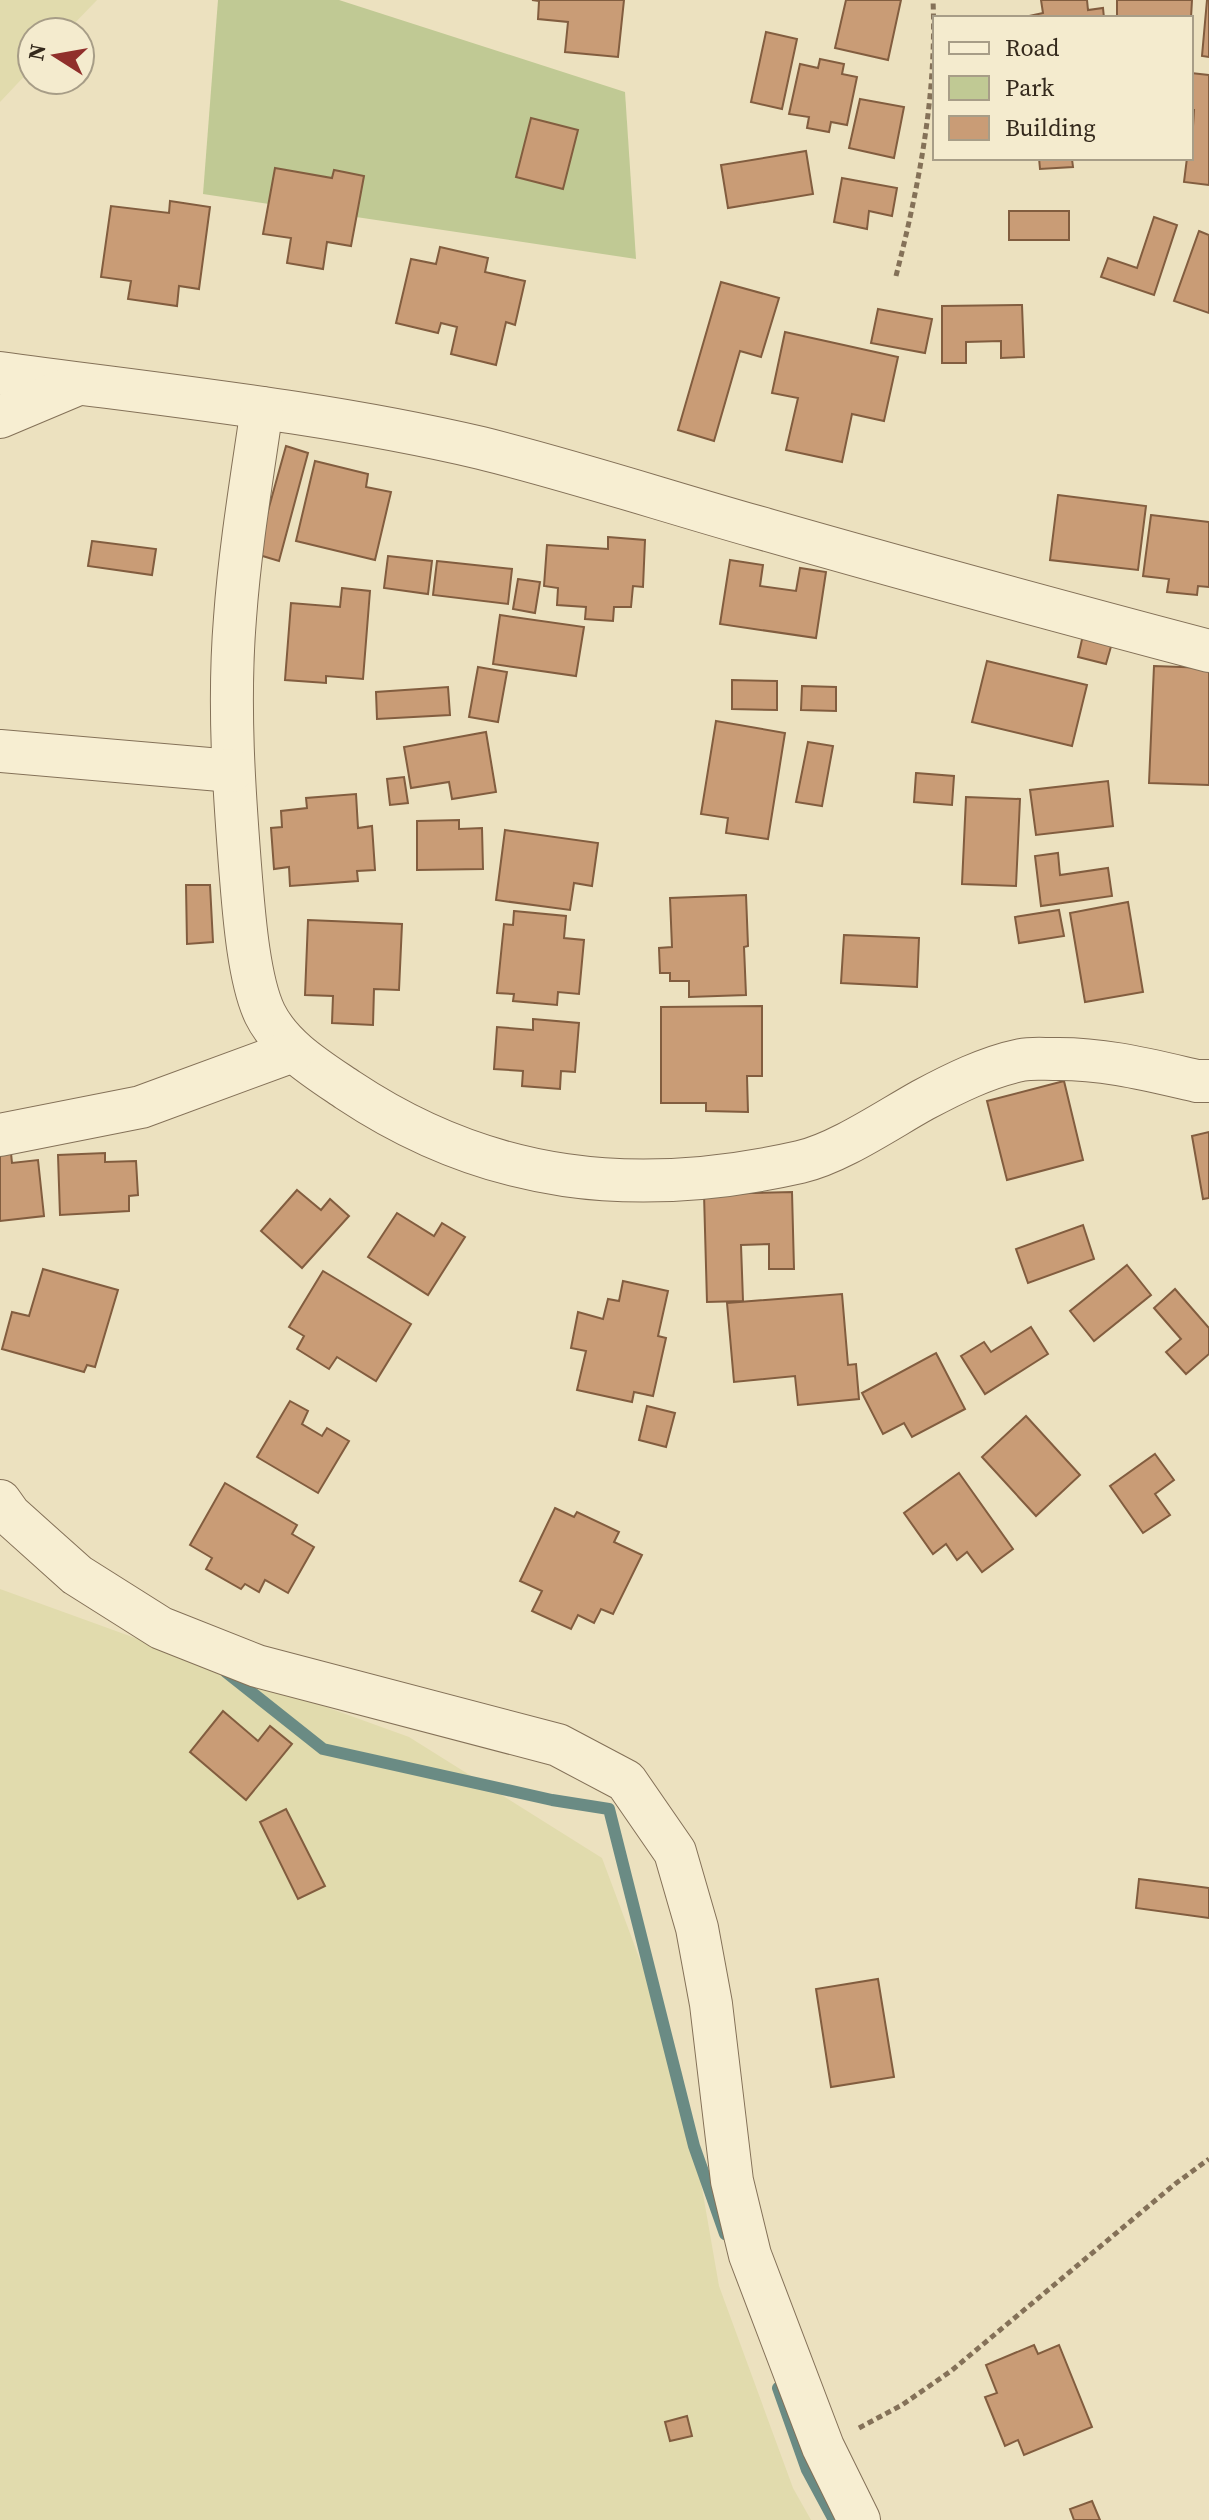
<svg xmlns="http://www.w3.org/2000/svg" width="1209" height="2520" font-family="'Source Serif 4',serif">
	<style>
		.farmland { fill: #e1dbad }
		.green { fill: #c0c994 }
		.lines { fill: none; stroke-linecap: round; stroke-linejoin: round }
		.stream { stroke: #6a8b84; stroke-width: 12 }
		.building { fill: #c99c76; stroke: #825d3f; stroke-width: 2 }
		.minor-casing { stroke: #847158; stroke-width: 44 }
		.path { stroke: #847158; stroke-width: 5; stroke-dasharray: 6 4; stroke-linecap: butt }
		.minor { stroke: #f7eed2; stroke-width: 42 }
	</style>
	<rect width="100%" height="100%" fill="#ece1bf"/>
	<g class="farmland">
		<path d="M0,0H97L66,32H32V68L0,102Z"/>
		<path d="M0,1589L409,1737L602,1858L682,2073L719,2286L793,2488L811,2520H0Z"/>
	</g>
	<path class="green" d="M218,0H339L625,92L636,259L203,194Z"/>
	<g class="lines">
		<g class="stream">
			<path d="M226,1672L323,1749L552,1800L609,1809L694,2146L725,2234"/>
			<path d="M778,2388L807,2470L834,2520"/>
		</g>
	</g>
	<g class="building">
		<path d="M532,0H624L618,57L565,52L568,22L538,19L539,1Z"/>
		<path d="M846,0H901L888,60L835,48Z"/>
		<path d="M1041,0H1087L1088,10L1103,8L1104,18H1020L1043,13Z"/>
		<path d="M1117,0H1192L1191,18H1117Z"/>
		<path d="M1207,0H1209V57L1202,56Z"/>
		<path d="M766,32L797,39L782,109L751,102Z"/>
		<path d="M820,59L844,64L842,74L857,77L847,125L831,122L829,132L807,128L809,117L789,114L800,64L818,68Z"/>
		<path d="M1191,73L1209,75V185L1184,182L1187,158H1191L1194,110H1191Z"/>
		<path d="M860,99L904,107L894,158L849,148Z"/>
		<path d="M531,118L578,130L563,189L516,177Z"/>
		<path d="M806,151L813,194L728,208L721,165Z"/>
		<path d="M1039,158H1084L1072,159L1073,167L1040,169Z"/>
		<path d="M275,168L332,178L334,170L364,176L351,246L327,242L323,269L287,263L291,238L263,234Z"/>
		<path d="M842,178L897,188L892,216L869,211L867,229L834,222Z"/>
		<path d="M170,201L210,207L199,289L179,286L177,306L128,299L131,281L101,277L111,206L169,213Z"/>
		<rect x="1009" y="211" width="60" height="29"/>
		<path d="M1154,217L1177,225L1154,295L1101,277L1108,258L1137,268Z"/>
		<path d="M1199,231L1209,235V313L1174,301Z"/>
		<path d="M440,247L488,258L485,272L525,281L515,325L506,322L496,365L451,354L457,327L441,323L438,333L396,323L411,259L436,264Z"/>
		<path d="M721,282L779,298L761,357L740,351L714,441L678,430Z"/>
		<path d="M1022,305L1024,357L1001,358V341L966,342V363H942V306Z"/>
		<path d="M878,309L932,319L925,353L871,343Z"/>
		<path d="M785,332L898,357L884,421L852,414L842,462L786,450L798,398L772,393Z"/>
		<path d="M286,446L308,453L279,561L256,554Z"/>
		<path d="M315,461L368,474L366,487L391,492L375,560L296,541Z"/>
		<path d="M1058,495L1146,506L1138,570L1050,560Z"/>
		<path d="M1151,515L1209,522V587L1198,586L1197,595L1167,592L1169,579L1143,576Z"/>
		<path d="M608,537L645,540L643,587L633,586L631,607H614L613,621L585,619L586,607L557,605L558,588L544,586L547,545L608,549Z"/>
		<path d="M92,541L156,549L152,575L88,566Z"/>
		<path d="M388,556L432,561L428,594L384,588Z"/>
		<path d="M730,560L763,565L760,586L796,591L800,568L826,572L816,638L720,624Z"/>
		<path d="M437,561L512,569L508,604L433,595Z"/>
		<path d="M518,579L540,582L535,613L513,609Z"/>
		<path d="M342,588L370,591L363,679L326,676V683L285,680L291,603L340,607Z"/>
		<path d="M500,615L584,627L576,676L493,664Z"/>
		<path d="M1083,635L1112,643L1106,664L1078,657Z"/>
		<path d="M987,661L1087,685L1072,746L972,722Z"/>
		<path d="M1154,666L1209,668V785L1149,783Z"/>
		<path d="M478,667L507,672L498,722L469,717Z"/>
		<path d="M732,680L777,681V710L732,709Z"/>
		<path d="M802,686L836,687V711L801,710Z"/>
		<path d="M448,687L450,715L377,719L376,692Z"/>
		<path d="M716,721L785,733L768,839L726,833L728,818L701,814Z"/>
		<path d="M486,732L496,792L452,799L449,782L411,788L404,747Z"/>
		<path d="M808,742L833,746L822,806L796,802Z"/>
		<path d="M916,773L954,776L952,805L914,802Z"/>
		<path d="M404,777L408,803L390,805L387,779Z"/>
		<path d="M1108,781L1113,826L1036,835L1030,790Z"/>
		<path d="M356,794L358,828L372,826L375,870L357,871L358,881L290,886L289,867L274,869L271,828L282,827L281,811L307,808L306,798Z"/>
		<path d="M966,797L1020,799L1016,886L962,884Z"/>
		<path d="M459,820V829L482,828L483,869L417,870V821Z"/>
		<path d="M505,830L598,843L592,886L574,883L570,910L496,900Z"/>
		<path d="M1058,853L1060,875L1108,868L1112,896L1041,906L1035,856Z"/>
		<path d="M186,885H210L213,942L187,944Z"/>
		<path d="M746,895L748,946L744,947L746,995L689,997V981H670V973H660L659,948L672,947L670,898Z"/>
		<path d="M1128,902L1143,992L1085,1002L1070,913Z"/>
		<path d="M1059,910L1064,936L1019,943L1015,917Z"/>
		<path d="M514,911L566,916L564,938L584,940L579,994L558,992L557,1005L513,1001L514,994L497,993L504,924L513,925Z"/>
		<path d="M308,920L402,924L399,990L374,989L373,1025L332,1023L333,996L305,995Z"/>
		<path d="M844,935L919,938L917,987L841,983Z"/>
		<path d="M762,1006V1076H747L748,1112L706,1111V1103H661V1007Z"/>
		<path d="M533,1019L579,1023L575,1072L561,1071L560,1089L522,1086L523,1071L494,1069L497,1027L533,1030Z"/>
		<path d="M1064,1081L1083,1160L1007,1180L987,1101Z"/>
		<path d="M1209,1132V1198L1203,1199L1192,1136Z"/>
		<path d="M10,1143L12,1163L38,1160L44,1216L0,1221V1144Z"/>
		<path d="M105,1153V1162L136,1161L138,1195L129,1196V1211L60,1215L58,1155Z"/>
		<path d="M297,1190L321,1210L330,1199L349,1216L302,1268L261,1231Z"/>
		<path d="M792,1192L794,1269H769V1244L741,1245L743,1301L707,1302L704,1194Z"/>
		<path d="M397,1213L434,1236L442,1223L465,1237L428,1295L368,1257Z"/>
		<path d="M1083,1225L1094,1259L1028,1283L1016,1249Z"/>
		<path d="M1127,1265L1151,1295L1094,1341L1070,1311Z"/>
		<path d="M43,1269L118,1290L95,1367L87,1365L84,1372L2,1349L12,1312L29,1316Z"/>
		<path d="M323,1271L411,1324L376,1381L337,1357L329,1369L297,1349L304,1336L289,1327Z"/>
		<path d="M623,1281L668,1291L658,1336L666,1338L653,1396L634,1392L632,1402L577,1390L586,1351L571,1348L578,1312L603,1319L608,1299L619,1301Z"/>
		<path d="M1175,1289L1209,1328V1354L1186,1374L1166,1352L1181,1339L1154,1308Z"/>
		<path d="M842,1294L848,1365L856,1364L859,1399L798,1405L795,1376L734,1382L727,1303Z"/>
		<path d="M1031,1327L1048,1354L985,1394L961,1356L984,1342L991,1352Z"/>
		<path d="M936,1353L965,1409L912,1437L904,1423L883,1434L862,1393Z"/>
		<path d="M290,1401L308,1411L302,1424L322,1436L327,1428L349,1441L318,1493L257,1457Z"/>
		<path d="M647,1406L675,1413L666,1447L639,1440Z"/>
		<path d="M1026,1416L1080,1475L1036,1516L982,1457Z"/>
		<path d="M1155,1454L1174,1480L1155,1494L1170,1515L1143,1533L1110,1486Z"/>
		<path d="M959,1473L1013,1549L982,1572L967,1552L957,1560L946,1544L933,1554L904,1513Z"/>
		<path d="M225,1483L297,1525L292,1534L314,1547L288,1593L265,1580L259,1592L245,1584L241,1589L206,1569L212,1558L190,1545Z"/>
		<path d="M555,1508L574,1517L577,1512L619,1532L614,1542L642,1555L613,1614L601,1609L594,1623L578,1615L571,1629L532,1611L542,1591L520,1581Z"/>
		<path d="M223,1711L258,1741L270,1726L292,1744L246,1800L190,1752Z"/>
		<path d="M286,1809L325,1886L298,1899L260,1822Z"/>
		<path d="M1139,1879L1209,1888V1918L1136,1908Z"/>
		<path d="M878,1979L894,2077L831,2087L816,1989Z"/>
		<path d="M1034,2345L1038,2354L1059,2345L1092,2427L1024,2455L1018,2440L1005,2446L985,2397L997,2393L986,2365Z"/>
		<path d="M687,2416L692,2436L670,2441L665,2422Z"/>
		<path d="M1092,2501L1100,2520H1074L1070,2509Z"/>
	</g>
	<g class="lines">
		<defs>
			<g id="minor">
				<path d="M0,373C161,395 323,411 481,448C574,471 665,501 757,527C907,570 1058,611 1209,651"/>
				<path d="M262,408C252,477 240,548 235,618C228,704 234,791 241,878C244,915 249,981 265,1014C282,1048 317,1069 348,1090C489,1184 636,1199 800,1162C839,1153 887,1120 923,1100C953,1084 987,1067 1021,1060C1031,1058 1043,1059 1053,1059C1103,1058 1149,1070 1197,1081H1209"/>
				<path d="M0,417L76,385"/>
				<path d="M0,751L232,771"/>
				<path d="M0,1135L141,1107L293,1051"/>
				<path d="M0,1501L10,1515L77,1575L161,1628L257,1666L558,1745L626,1781L675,1852L697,1928L711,2004L732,2181L750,2255L823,2447L859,2520"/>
			</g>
		</defs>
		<use href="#minor" class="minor-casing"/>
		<g class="path">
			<path d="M896,276C919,186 937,93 933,0"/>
			<path d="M859,2428L902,2405L951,2371L1175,2184L1209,2159"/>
		</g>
		<use href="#minor" class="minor"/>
	</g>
	<rect x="933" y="16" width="260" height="144" fill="#f4ebce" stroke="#a79d87" stroke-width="2"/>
	<rect x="949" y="42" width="40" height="12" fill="#f7eed2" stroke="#a79d87" stroke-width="2"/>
	<text x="1005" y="56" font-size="24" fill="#34291c">Road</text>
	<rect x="949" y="76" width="40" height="24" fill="#c0c994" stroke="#a79d87" stroke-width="2"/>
	<text x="1005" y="96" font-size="24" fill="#34291c">Park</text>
	<rect x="949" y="116" width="40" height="24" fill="#c99c76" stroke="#a79d87" stroke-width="2"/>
	<text x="1005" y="136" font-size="24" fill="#34291c">Building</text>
	<g transform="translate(56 56) rotate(281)"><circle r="38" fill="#f4ebce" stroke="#a79d87" stroke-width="2"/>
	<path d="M0-6L14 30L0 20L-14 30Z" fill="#902f2b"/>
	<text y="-12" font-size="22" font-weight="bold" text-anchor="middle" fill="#34291c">N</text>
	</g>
</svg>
